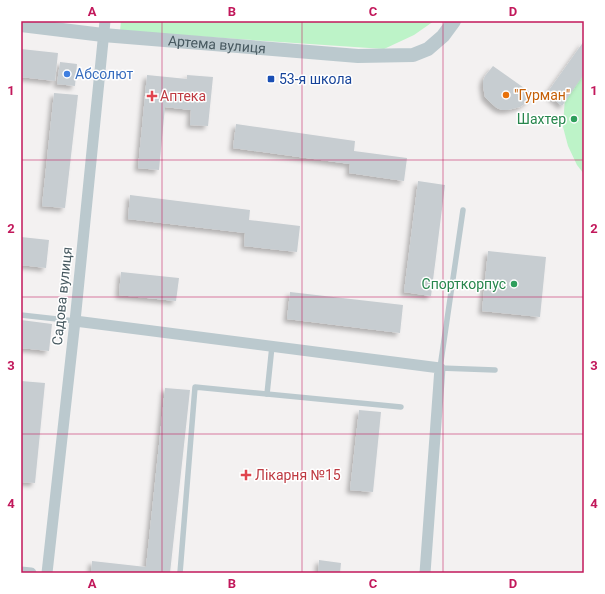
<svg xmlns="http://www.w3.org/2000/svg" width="605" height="594" font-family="Roboto,sans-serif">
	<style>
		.green { fill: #bdf3c8 }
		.building { fill: #c7cdd1; filter: url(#shadow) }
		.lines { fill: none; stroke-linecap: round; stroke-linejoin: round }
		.service { stroke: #bbc9ce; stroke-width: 5.5 }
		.minor { stroke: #bbc9ce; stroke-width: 11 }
		.tertiary { stroke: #bbc9ce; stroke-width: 14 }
		.grid { fill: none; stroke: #c2185b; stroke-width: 1; stroke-opacity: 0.55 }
		.shop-dot { fill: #3f7fe0; stroke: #fff; stroke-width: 1.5 }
		.transit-dot { fill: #1a4fb4; stroke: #fff; stroke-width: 1.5 }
		.food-dot { fill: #e8710a; stroke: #fff; stroke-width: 1.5 }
		.health-dot { fill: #e0444e; stroke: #fff; stroke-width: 1.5 }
		.leisure-dot { fill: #2e9e5b; stroke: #fff; stroke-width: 1.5 }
		.labels { text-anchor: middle; stroke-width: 3; stroke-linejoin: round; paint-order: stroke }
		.street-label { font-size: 14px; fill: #475960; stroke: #fff }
		.shop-label { font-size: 14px; fill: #366cbe; stroke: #fff; text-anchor: start }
		.transit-label { font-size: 14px; fill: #164399; stroke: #fff; text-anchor: start }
		.food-label { font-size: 14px; fill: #c56008; stroke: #fff; text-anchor: start }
		.health-label { font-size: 14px; fill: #be3a42; stroke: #fff; text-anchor: start }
		.leisure-label { font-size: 14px; fill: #27864d; stroke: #fff; text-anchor: end }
		.neatline { fill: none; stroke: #c2185b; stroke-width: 1.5 }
		.grid-label { font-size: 13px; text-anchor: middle; font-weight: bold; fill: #c2185b }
	</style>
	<defs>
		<filter id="shadow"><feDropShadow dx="-3.5" dy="3.5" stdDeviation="2" flood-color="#0004"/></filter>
	</defs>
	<rect width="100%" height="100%" fill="#f3f1f1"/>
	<g class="green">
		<path d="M121,21H434L414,35L384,49L120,31Z"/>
		<path d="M584,64V174L577,165L568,146L563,127L564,111L565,99Z"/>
	</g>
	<g class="building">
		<path d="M584,41V74L562,106L547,93Z"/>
		<path d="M21,49L58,53L55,81L21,77Z"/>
		<path d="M60,62L77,64L75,86L57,84Z"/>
		<path d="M493,66L534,95L527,102L520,107L508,110H502L497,108L491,103L485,97L483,86V81L485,76Z"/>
		<path d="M147,75L187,79V75L213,77L208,126L190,125L191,110L165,107L159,170L138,168Z"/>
		<path d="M54,93L78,95L65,208L42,206Z"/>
		<path d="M236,124L355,141L354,151L407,158L404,181L349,173L350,164L233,148Z"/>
		<path d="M418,181L445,185L431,296L404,292Z"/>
		<path d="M130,195L250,210L249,220L300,226L297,252L244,246L245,233L128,219Z"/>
		<path d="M21,237L49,240L46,268L21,265Z"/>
		<path d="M488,251L546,257L540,317L482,311Z"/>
		<path d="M121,272L179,278L176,301L119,295Z"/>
		<path d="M290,292L403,305L400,333L287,319Z"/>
		<path d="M21,320L52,324L49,351L21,348Z"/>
		<path d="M21,381L45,383L35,483L21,482Z"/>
		<path d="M165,388L190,390L170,573H126L115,572V573H91L92,561L146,567Z"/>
		<path d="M359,410L381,412L373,492L350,490Z"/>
		<path d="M319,560L341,563L340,573H318Z"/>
	</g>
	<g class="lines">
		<g class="service">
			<path d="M463,210L440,368L495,370"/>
			<path d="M21,315L75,321"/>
			<path d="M267,394L272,346"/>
			<path d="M180,573L195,387L401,407"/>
		</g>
		<g class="minor">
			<path d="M75,321L440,368L425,573"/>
			<path d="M21,572L31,573"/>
			<path d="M47,573L75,321L105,21"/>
		</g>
		<path class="tertiary" id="s1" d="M21,25L103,35L358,56L413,55L428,49L443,36L454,21"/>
	</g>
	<path class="grid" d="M162,21V573M302,21V573M443,21V573M21,160H584M21,297H584M21,434H584"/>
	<circle class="shop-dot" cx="67" cy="74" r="4"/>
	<rect class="transit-dot" x="267" y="75" width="8" height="8" rx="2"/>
	<circle class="food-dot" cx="506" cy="95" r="4"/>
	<g class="health-dot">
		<path d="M150 90h4v4h4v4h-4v4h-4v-4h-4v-4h4z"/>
		<path d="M244 469h4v4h4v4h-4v4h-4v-4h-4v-4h4z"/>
	</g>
	<g class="leisure-dot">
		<circle cx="574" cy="119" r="4"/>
		<circle cx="514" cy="284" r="4"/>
	</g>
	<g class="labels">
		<g class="street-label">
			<text dy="5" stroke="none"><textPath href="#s1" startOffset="197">Артема вулиця</textPath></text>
			<text transform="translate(62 296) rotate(-84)" y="5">Садова вулиця</text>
		</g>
		<g class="shop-label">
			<text x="75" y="79">Абсолют</text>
		</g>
		<g class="transit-label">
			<text x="279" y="84">53-я школа</text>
		</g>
		<g class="food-label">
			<text x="514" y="100">"Гурман"</text>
		</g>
		<g class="health-label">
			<text x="160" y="101">Аптека</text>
			<text x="255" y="480">Лікарня №15</text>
		</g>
		<g class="leisure-label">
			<text x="566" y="124">Шахтер</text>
			<text x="506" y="289">Спорткорпус</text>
		</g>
	</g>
	<rect width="605" height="594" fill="none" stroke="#ffffff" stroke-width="44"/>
	<rect x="22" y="22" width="561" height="550" class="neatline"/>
	<g class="grid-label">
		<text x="92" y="16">A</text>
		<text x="232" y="16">B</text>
		<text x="373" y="16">C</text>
		<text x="513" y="16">D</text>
		<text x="11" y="95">1</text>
		<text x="594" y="95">1</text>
		<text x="11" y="233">2</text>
		<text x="594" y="233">2</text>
		<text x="11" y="370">3</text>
		<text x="594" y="370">3</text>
		<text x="11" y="508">4</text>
		<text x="594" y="508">4</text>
		<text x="92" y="588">A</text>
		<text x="232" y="588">B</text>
		<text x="373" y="588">C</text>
		<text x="513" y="588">D</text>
	</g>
</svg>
